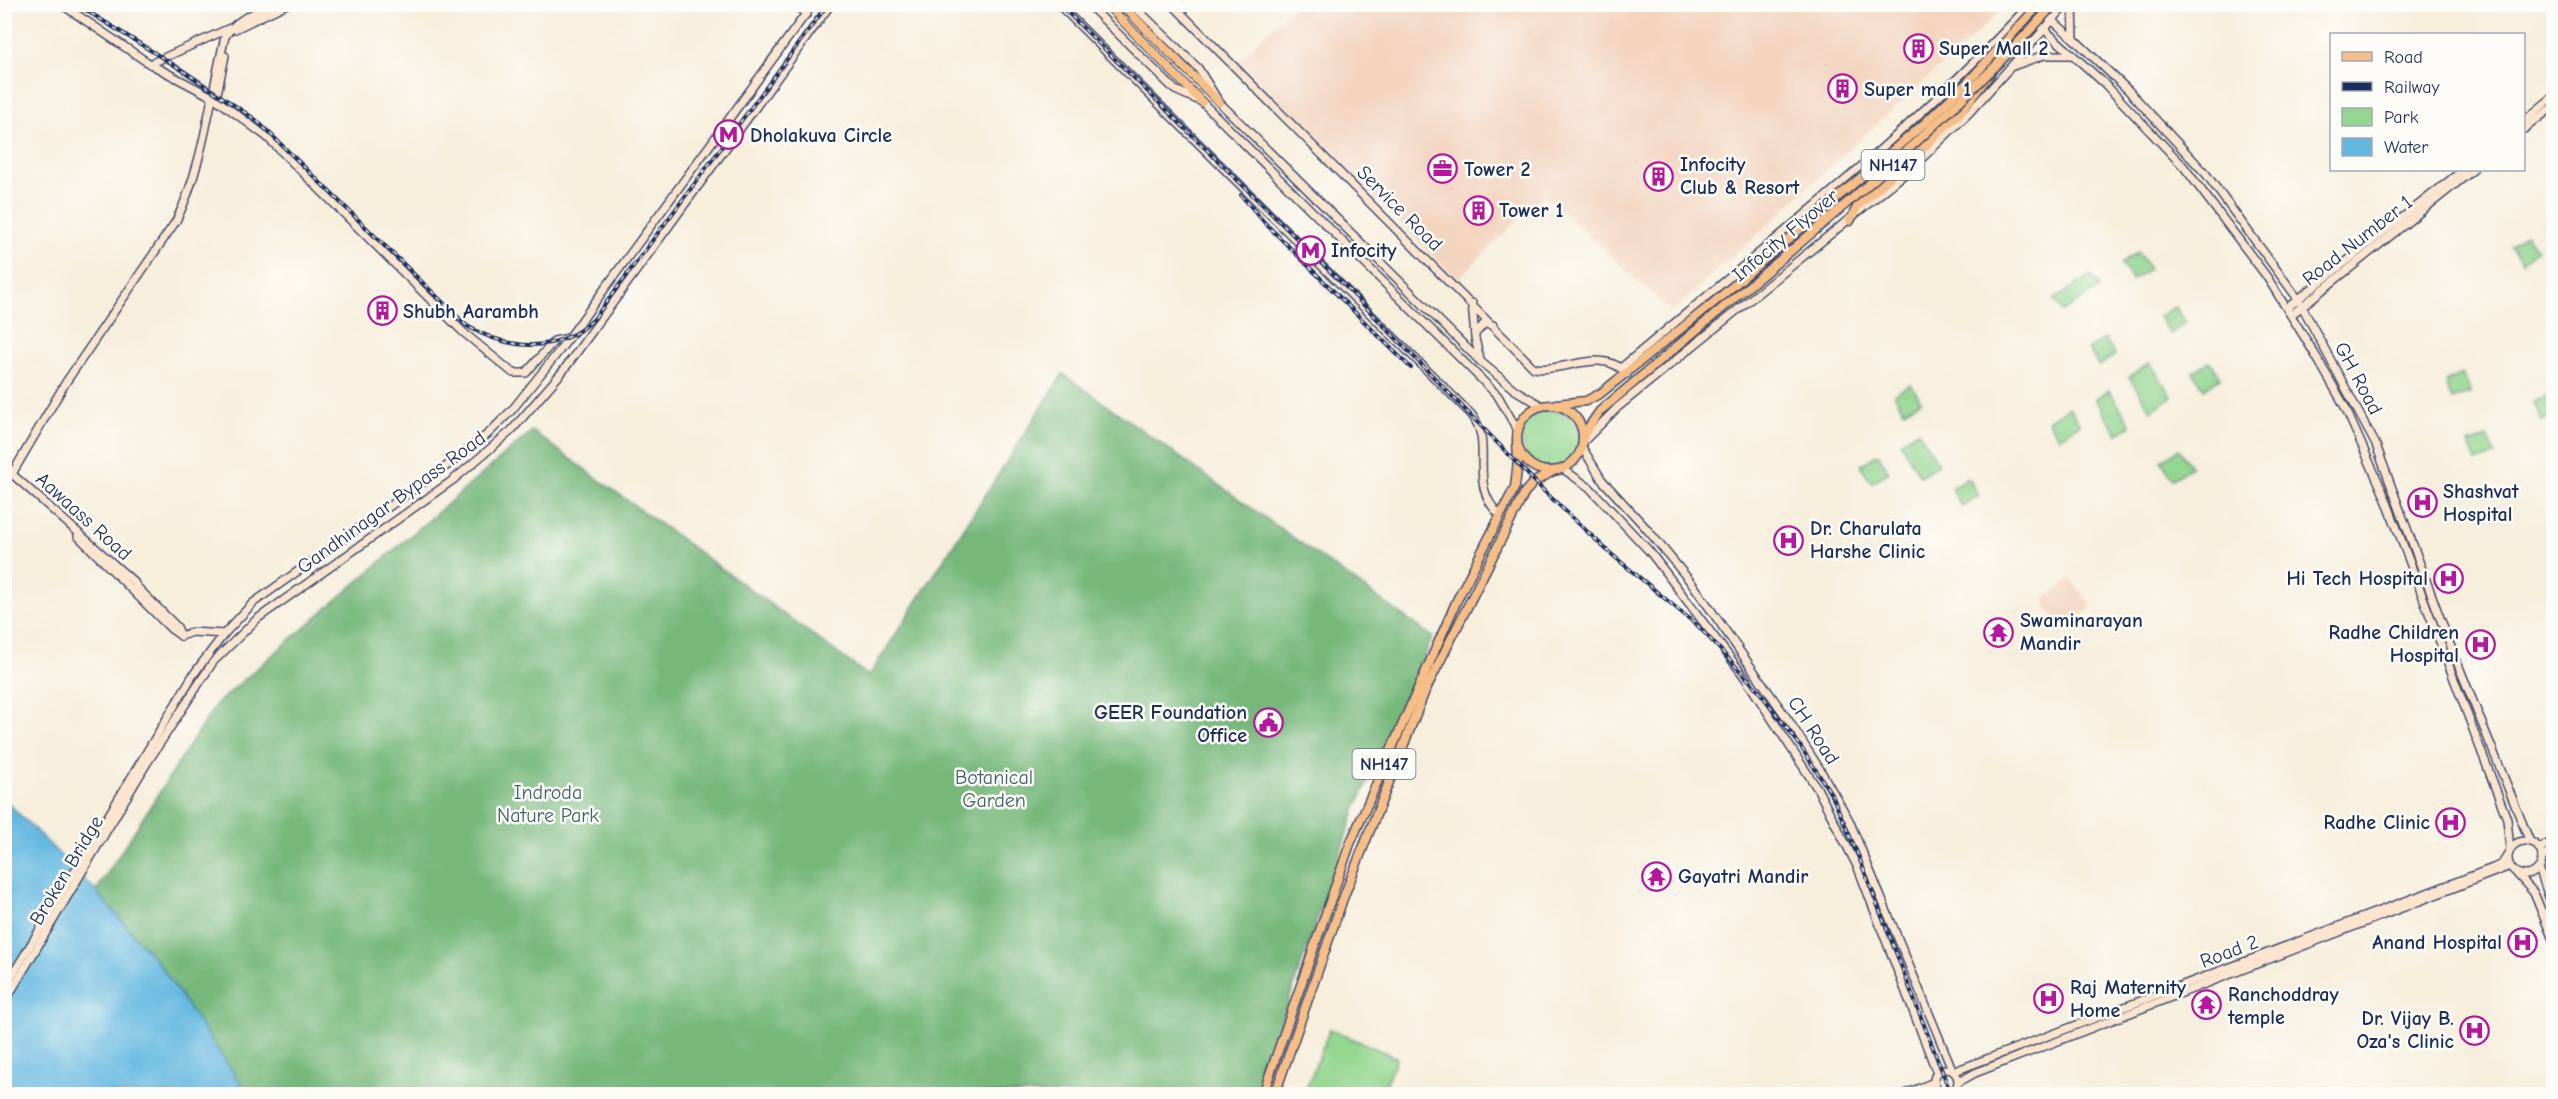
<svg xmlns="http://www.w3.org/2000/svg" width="2558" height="1099" font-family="'Comic Neue',sans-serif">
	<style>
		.built { fill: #f3d4bf }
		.green { fill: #93d68f; stroke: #578276; stroke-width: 1.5 }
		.forest { fill: #76b77a; stroke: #48736c; stroke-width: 1.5 }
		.water { fill: #64b8e0; stroke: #40749f; stroke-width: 1.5 }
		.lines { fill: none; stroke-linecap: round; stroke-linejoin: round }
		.secondary-casing { stroke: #3c4c71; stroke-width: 10 }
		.primary-casing { stroke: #3c4c71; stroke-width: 10 }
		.highway-casing { stroke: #3c4c71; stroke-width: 11 }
		.secondary { stroke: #fce5cf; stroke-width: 7 }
		.primary { stroke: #f7be87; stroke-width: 8 }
		.highway { stroke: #f7be87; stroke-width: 8 }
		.rail-casing { stroke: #1b2f5e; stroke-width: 4 }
		.rail { stroke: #fdfcf7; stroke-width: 1.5; stroke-dasharray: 4.5; stroke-linecap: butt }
		.highway-bridge-casing { stroke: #3c4c71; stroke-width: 11; stroke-linecap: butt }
		.highway-bridge { stroke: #f7be87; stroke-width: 8 }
		.labels { text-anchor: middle; stroke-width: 5; stroke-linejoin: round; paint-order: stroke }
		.shield { fill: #fdfcf7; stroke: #5f6c8c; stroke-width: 1.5 }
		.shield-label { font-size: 18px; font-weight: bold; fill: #1b2f5e }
		.poi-label { font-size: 20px; font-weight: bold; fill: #1b2f5e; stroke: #fdfcf7; text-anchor: start }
		.street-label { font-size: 20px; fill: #1b2f5e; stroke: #fdfcf7 }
		.park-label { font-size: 20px; fill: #3f616d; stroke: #fdfcf7 }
	</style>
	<rect width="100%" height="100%" fill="#fdfcf7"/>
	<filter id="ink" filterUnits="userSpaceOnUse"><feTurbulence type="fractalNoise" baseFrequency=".0167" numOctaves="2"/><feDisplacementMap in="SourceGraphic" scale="12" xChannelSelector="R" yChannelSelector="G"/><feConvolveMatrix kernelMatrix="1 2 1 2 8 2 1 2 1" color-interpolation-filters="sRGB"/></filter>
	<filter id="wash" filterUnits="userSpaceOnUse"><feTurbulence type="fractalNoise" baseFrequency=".008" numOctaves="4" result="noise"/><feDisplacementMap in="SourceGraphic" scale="24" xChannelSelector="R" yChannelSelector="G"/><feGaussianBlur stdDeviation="1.35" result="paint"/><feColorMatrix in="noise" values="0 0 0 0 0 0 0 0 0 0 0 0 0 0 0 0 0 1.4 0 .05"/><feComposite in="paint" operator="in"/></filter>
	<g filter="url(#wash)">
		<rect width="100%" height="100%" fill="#f7eedc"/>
		<g class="built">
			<path d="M1998,4L2003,9L1672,312L1544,194L1457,280L1238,61L1296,5Z"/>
			<path d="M2071,579L2092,607L2063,631L2043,600Z"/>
		</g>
		<g class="green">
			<path d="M2525,234L2537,249L2522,262L2510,246Z"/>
			<path d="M2138,252L2149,269L2132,280L2121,263Z"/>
			<path d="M2091,275L2100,287L2063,312L2054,300Z"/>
			<path d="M2175,306L2186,323L2170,334L2159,317Z"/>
			<path d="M2105,339L2115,355L2099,366L2088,349Z"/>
			<path d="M2210,361L2221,378L2204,389L2193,372Z"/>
			<path d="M2150,363L2172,397L2151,411L2129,377Z"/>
			<path d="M2463,374L2471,393L2452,400L2445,382Z"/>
			<path d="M1911,384L1921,401L1904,411L1894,394Z"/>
			<path d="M2109,390L2131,425L2117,434L2095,399Z"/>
			<path d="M2552,395L2553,416L2541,421L2534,402Z"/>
			<path d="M2069,407L2080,424L2059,438L2048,421Z"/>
			<circle cx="1551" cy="439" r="29"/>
			<path d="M1918,431L1939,464L1920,476L1900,442Z"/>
			<path d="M2487,437L2495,455L2476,462L2469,444Z"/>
			<path d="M2179,449L2191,467L2173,479L2161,461Z"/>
			<path d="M1878,454L1889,472L1871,483L1861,465Z"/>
			<path d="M1968,478L1979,496L1961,506L1951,488Z"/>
			<path d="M1330,1029L1397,1058L1386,1083L1402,1091L1400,1094H1304Z"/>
		</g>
		<path class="forest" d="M1063,374L1433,637L1356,808L1256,1094H248L159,964L96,891L216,704L532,431L869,676Z"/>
		<path class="water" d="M4,799L96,891L159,964L248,1094H5Z"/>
	</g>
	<g filter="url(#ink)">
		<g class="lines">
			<defs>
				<g id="secondary">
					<path d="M61,4L150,64L216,99L267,137L463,332L513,373H526L554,341L569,338"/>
					<path d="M794,4L807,14"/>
					<path d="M1058,4L1471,414C1496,444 1466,484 1500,515"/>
					<path d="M1088,4L1175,90L1202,102L1463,361L1498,396L1518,431"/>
					<path d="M1132,4L1198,68L1219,102L1481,362L1515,390L1542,406"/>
					<path d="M1172,4L1534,368C1564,373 1603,346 1627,374"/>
					<path d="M2016,4L2104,83L2184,167L2267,277L2313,351L2344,405L2385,497L2507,819L2510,850"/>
					<path d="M2033,4L2074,39L2128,90L2206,174L2298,299L2376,445L2449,642L2530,842"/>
					<path d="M2073,4L2074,39"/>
					<path d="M235,29L287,4"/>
					<path d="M150,64L230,28"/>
					<path d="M2013,66L2044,55H2072"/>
					<path d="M216,99L225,56"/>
					<path d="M2524,121L2554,96"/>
					<path d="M2524,129L2554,106"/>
					<path d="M1472,303L1475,338L1480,360"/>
					<path d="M2287,308L2463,170"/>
					<path d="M2291,315L2473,170"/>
					<path d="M1475,334L1484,324L1493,325"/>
					<path d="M1621,368C1760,250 1906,139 2030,4"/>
					<path d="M1583,442L1618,407L1912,168L1969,113L2067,4"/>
					<path d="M1582,447L1602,480L1646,528L1694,586L1789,721L1819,768L1849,820L1952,1069"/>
					<path d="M4,461L12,474L134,582L137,587L177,627L181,636"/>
					<path d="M1563,469L1590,488L1650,552L1744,676L1817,788L1858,868L1937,1073"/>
					<path d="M12,474L66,382L176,221C204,165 210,97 225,37C235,19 255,13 273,4"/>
					<path d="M78,536L171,629L181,636"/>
					<path d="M181,636L192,632L224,634"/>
					<circle cx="2525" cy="858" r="17"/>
					<path d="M2539,848L2554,841"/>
					<path d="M2542,858L2554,848"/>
					<path d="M2539,868L2554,912"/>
					<path d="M2517,874L2534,893L2554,942"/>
					<path d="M4,989L193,675L224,634L253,603L455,460L489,433L512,410L560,350L813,4"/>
					<path d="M4,1003L147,763L213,662L257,619L453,480L511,431L563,371L831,4"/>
					<circle cx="1946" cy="1081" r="12"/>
					<path d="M1955,1071L2493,868L2502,864L2509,853"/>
					<path d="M1959,1082L1975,1073L2510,866"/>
					<path d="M1905,1094L1934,1082"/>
					<path d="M1924,1094L1938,1090"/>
				</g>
				<g id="primary">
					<path d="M1106,4L1202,102"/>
					<path d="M1121,4L1219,102"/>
				</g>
				<g id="highway">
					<path d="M1850,221L1857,207L1958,115L1990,74"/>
					<path d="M1556,404L1586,401L1601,393L1713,303"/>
					<circle cx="1550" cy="438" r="33"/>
					<path d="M1584,434L1600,411L1719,311"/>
					<path d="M1263,1094L1350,844L1457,600L1515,487L1518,461L1517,441"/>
					<path d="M1275,1094L1344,896L1425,691L1525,492L1533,483L1553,471"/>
				</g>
			</defs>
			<use href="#secondary" class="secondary-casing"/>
			<use href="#primary" class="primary-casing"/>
			<use href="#highway" class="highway-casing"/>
			<use href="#secondary" class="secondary"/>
			<use href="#primary" class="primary"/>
			<use href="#highway" class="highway"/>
			<defs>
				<g id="rail">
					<path d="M76,4L182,70L256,120L467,326C509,350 556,355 594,319L828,4"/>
					<path d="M1059,4L1356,297L1544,491L1610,553L1698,626L1758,690L1797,741L1832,795L1858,855L1951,1094"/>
					<path d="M1241,195L1264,222L1411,368"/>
				</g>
			</defs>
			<use href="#rail" class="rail-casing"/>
			<use href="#rail" class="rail"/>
			<defs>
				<g id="highway-bridge">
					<path d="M1713,303L1926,122L1967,83L2040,4"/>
					<path d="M1719,311C1835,214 1952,118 2054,4"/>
				</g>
			</defs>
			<use href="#highway-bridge" class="highway-bridge-casing"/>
			<use href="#highway-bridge" class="highway-bridge"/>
		</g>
	</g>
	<defs>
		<symbol id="building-ring" viewBox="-11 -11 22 22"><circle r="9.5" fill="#fdfcf7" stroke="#b5179e" stroke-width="1.5"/><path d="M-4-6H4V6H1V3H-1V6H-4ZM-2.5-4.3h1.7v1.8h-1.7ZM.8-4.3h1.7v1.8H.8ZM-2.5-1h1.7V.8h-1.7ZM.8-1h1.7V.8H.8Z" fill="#b5179e"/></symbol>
		<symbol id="metro-ring" viewBox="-11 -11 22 22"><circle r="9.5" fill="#fdfcf7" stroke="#b5179e" stroke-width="1.5"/><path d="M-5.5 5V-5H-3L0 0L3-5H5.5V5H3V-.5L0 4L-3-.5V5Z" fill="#b5179e"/></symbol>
		<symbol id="office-ring" viewBox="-11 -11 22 22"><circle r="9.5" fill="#fdfcf7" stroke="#b5179e" stroke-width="1.5"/><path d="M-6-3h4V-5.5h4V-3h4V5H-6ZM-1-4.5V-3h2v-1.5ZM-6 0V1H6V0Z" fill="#b5179e"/></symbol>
		<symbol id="hospital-ring" viewBox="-11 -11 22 22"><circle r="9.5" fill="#fdfcf7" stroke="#b5179e" stroke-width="1.5"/><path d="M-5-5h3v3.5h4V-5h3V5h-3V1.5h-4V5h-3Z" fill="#b5179e"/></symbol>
		<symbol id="temple-ring" viewBox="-11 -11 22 22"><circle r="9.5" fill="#fdfcf7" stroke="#b5179e" stroke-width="1.5"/><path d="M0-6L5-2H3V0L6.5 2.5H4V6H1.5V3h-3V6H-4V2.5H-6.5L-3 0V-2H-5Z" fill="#b5179e"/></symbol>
		<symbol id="civic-ring" viewBox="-11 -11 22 22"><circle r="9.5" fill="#fdfcf7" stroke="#b5179e" stroke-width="1.5"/><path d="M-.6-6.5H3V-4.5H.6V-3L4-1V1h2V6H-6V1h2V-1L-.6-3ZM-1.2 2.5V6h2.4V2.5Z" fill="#b5179e"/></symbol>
	</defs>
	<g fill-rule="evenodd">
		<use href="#building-ring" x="1902" y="32" width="33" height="33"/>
		<use href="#building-ring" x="1826" y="72" width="33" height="33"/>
		<use href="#metro-ring" x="712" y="118" width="33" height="33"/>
		<use href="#office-ring" x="1426" y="152" width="33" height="33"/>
		<use href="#building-ring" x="1642" y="160" width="33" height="33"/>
		<use href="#building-ring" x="1462" y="194" width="33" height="33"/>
		<use href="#metro-ring" x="1294" y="234" width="33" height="33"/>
		<use href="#building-ring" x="366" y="294" width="33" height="33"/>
		<use href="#hospital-ring" x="2406" y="486" width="33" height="33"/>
		<use href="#hospital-ring" x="1772" y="524" width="33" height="33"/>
		<use href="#hospital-ring" x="2432" y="562" width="33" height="33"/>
		<use href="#temple-ring" x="1982" y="616" width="33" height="33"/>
		<use href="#hospital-ring" x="2464" y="628" width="33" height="33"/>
		<use href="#civic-ring" x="1252" y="706" width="33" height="33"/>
		<use href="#hospital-ring" x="2434" y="806" width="33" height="33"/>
		<use href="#temple-ring" x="1640" y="860" width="33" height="33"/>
		<use href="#hospital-ring" x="2506" y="926" width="33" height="33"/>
		<use href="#hospital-ring" x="2032" y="982" width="33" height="33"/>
		<use href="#temple-ring" x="2190" y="988" width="33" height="33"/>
		<use href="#hospital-ring" x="2458" y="1014" width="33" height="33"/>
	</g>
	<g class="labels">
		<g class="shield">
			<rect x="1861.5" y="150" width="63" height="30" rx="4.5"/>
			<rect x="1352.5" y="749" width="63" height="30" rx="4.5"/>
		</g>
		<g class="shield-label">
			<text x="1893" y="171">NH147</text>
			<text x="1384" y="770">NH147</text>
		</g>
		<g class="poi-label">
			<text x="1939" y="55">Super Mall 2</text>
			<text x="1864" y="96">Super mall 1</text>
			<text x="750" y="142">Dholakuva Circle</text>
			<text x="1680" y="171">Infocity<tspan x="1680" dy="23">Club &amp; Resort</tspan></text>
			<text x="1464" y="176">Tower 2</text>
			<text x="1499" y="217">Tower 1</text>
			<text x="1331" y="257">Infocity</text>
			<text x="403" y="318">Shubh Aarambh</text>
			<text x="2443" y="498">Shashvat<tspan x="2443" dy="23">Hospital</tspan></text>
			<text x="1810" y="535">Dr. Charulata<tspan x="1810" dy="23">Harshe Clinic</tspan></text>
			<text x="2428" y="585" text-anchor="end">Hi Tech Hospital</text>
			<text x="2020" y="627">Swaminarayan<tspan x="2020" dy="23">Mandir</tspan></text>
			<text x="2459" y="639" text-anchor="end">Radhe Children<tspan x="2459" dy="23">Hospital</tspan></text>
			<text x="1247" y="719" text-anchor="end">GEER Foundation<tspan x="1247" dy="23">Office</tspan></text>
			<text x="2430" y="829" text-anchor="end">Radhe Clinic</text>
			<text x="1678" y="883">Gayatri Mandir</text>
			<text x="2502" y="949" text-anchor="end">Anand Hospital</text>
			<text x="2070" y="994">Raj Maternity<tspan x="2070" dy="23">Home</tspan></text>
			<text x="2228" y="1001">Ranchoddray<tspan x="2228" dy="23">temple</tspan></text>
			<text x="2454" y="1025" text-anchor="end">Dr. Vijay B.<tspan x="2454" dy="23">Oza's Clinic</tspan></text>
		</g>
		<g class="street-label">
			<text transform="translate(1400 208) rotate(45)" y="7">Service Road</text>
			<text transform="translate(1785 235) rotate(-40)" y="7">Infocity Flyover</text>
			<text transform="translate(2357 240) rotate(-38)" y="7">Road Number 1</text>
			<text transform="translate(2359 378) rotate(62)" y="7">GH Road</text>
			<text transform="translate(391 502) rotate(-36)" y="7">Gandhinagar Bypass Road</text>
			<text transform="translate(84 516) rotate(42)" y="7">Aawaass Road</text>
			<text transform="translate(1814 730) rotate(57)" y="7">CH Road</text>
			<text transform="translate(66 870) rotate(-59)" y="7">Broken Bridge</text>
			<text transform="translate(2229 951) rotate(-21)" y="7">Road 2</text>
		</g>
		<g class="park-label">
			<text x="994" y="784">Botanical<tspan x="994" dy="23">Garden</tspan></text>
			<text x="548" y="799">Indroda<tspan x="548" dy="23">Nature Park</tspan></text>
		</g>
	</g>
	<rect width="2558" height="1099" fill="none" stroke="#fdfcf7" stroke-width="24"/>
	<rect x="2330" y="33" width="195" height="138" fill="#fdfcf7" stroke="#a3aaba" stroke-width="1.5"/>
	<rect x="2342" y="52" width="30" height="9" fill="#f7be87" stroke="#a3aaba" stroke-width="1.5"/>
	<text x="2384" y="63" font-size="18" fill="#1b2f5e">Road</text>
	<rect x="2342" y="82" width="30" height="9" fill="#1b2f5e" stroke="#a3aaba" stroke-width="1.5"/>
	<text x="2384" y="93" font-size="18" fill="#1b2f5e">Railway</text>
	<rect x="2342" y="108" width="30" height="18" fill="#93d68f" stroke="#a3aaba" stroke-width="1.5"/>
	<text x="2384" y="123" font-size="18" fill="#1b2f5e">Park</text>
	<rect x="2342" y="138" width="30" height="18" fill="#64b8e0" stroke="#a3aaba" stroke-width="1.5"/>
	<text x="2384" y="153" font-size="18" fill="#1b2f5e">Water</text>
</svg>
